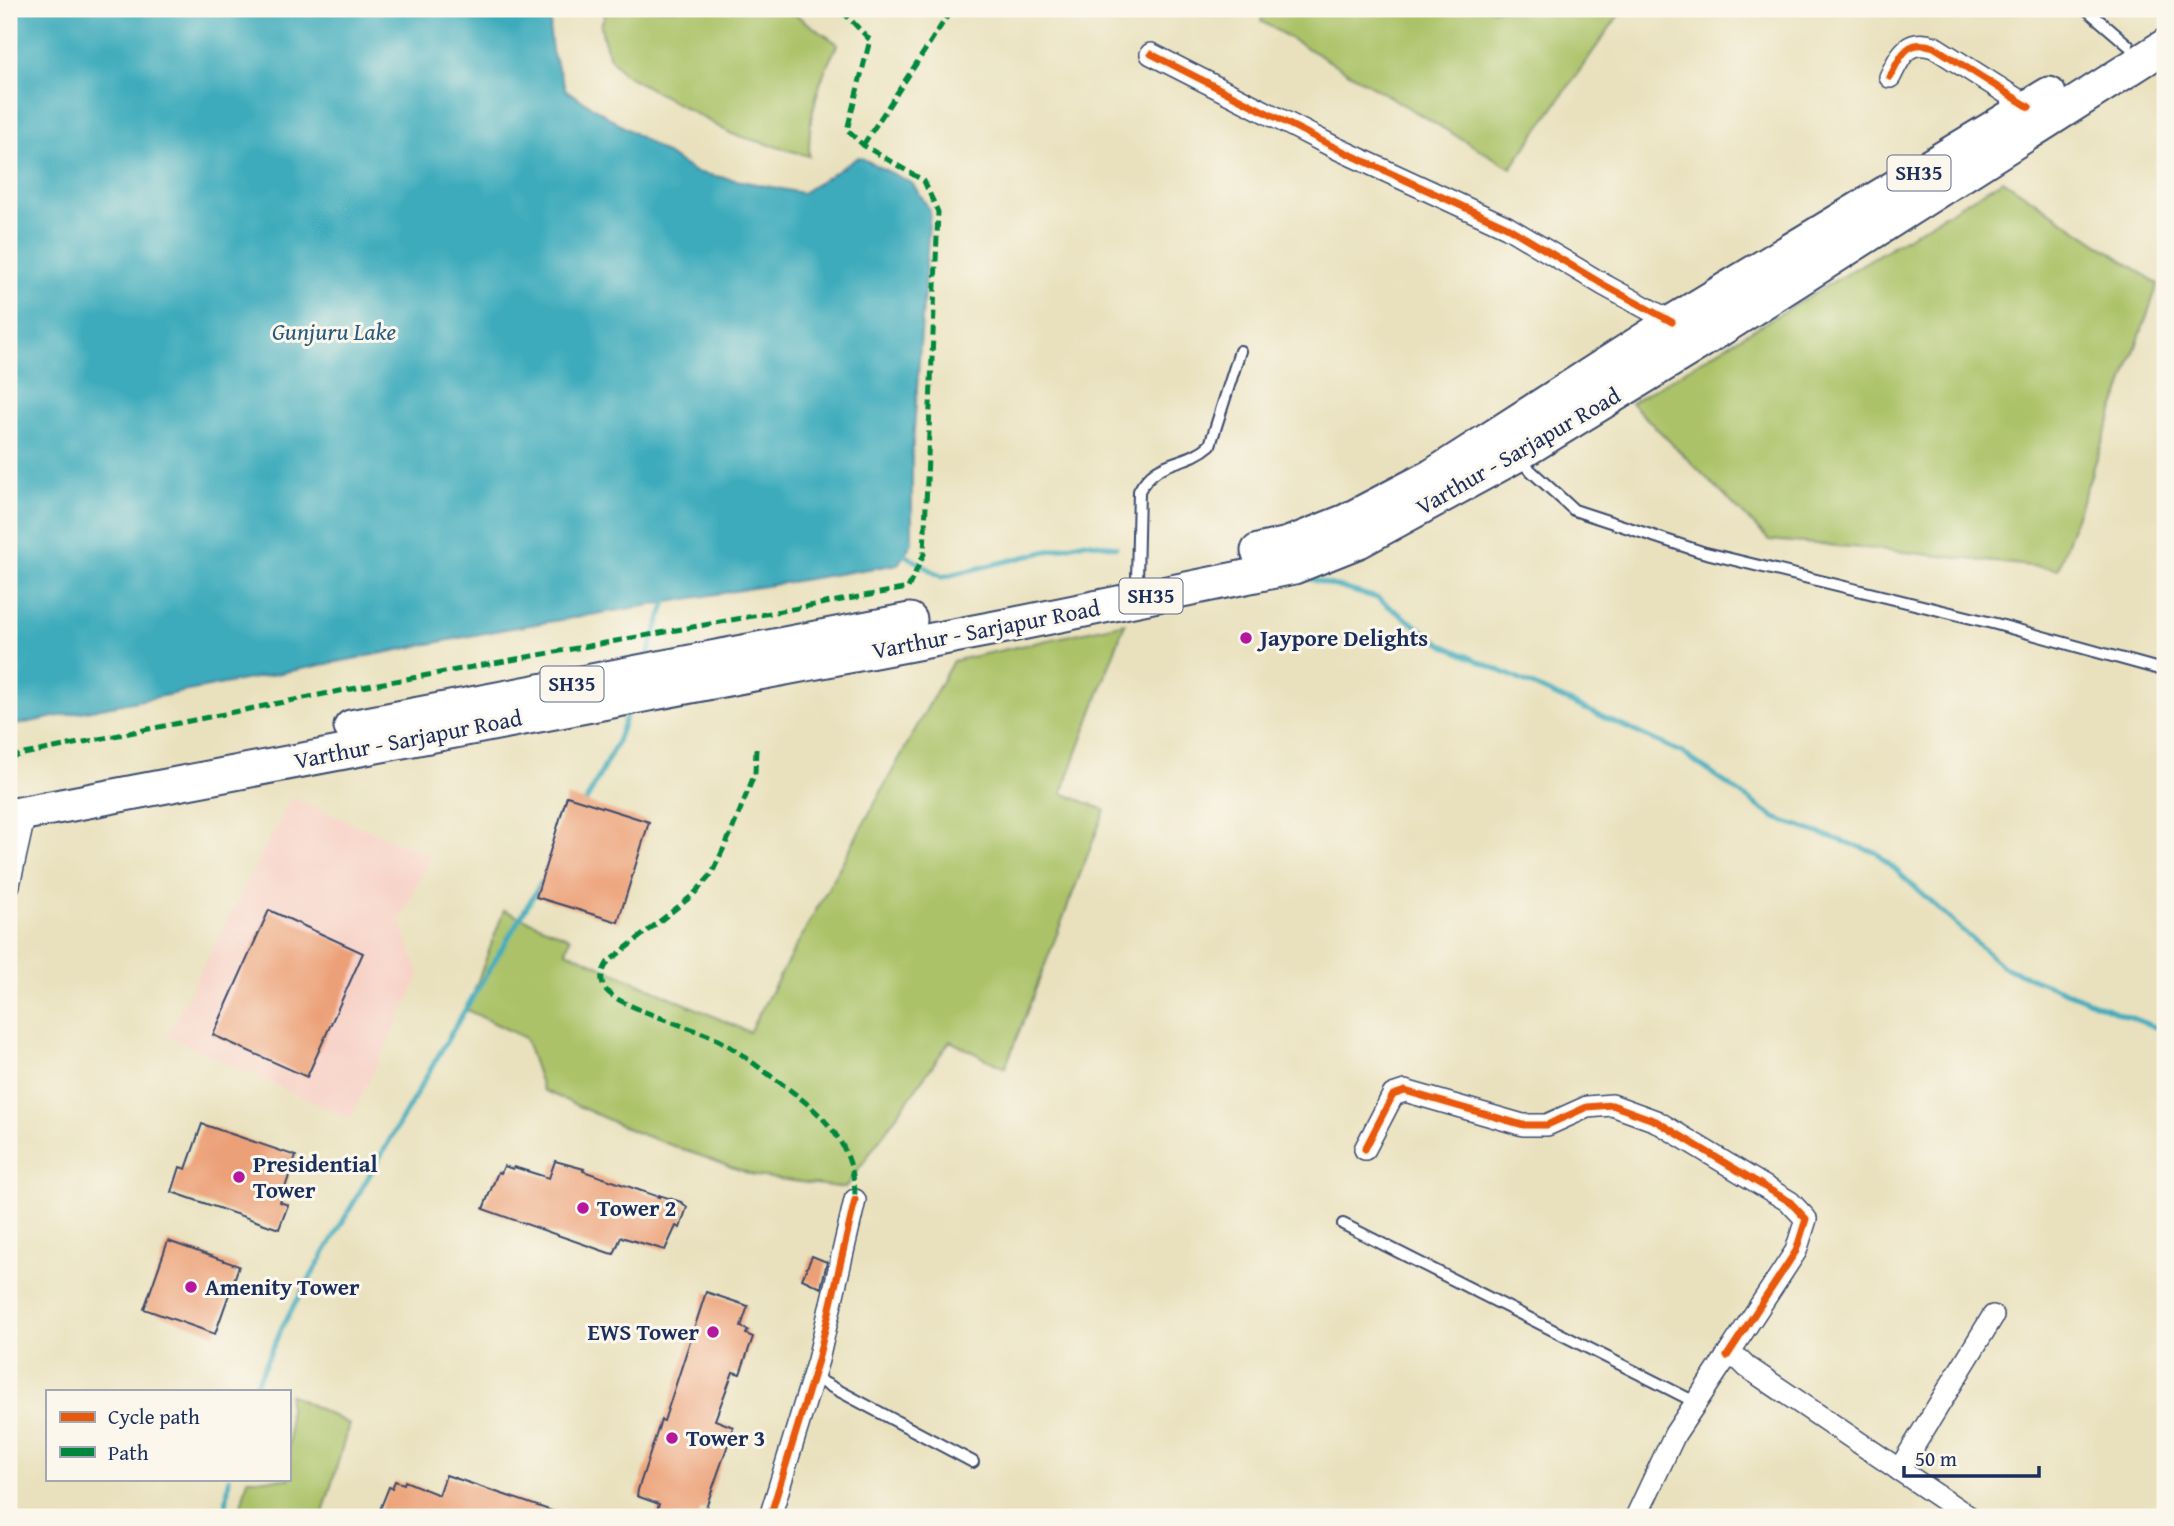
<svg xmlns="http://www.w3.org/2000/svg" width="2174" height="1526" font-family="'Gentium Book Plus',serif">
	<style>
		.built { fill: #f7d1c6 }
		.green { fill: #abc267; stroke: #637862; stroke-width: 2 }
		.water { fill: #3eabbc; stroke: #2c6d8d; stroke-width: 2 }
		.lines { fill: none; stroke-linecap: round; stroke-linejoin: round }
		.stream { stroke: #3eabbc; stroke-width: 5 }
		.building { fill: #eca077 }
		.lane-casing { stroke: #3a4a6c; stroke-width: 14 }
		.street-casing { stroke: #3a4a6c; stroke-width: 24 }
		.primary-casing { stroke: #3a4a6c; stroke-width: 37 }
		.lane { stroke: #fff; stroke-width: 10 }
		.street { stroke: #fff; stroke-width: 21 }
		.primary { stroke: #fff; stroke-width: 33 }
		.quiet { stroke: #00873e; stroke-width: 5; stroke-dasharray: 10 5; stroke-linecap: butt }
		.cycleway-casing { stroke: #fbf7ec; stroke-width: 11 }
		.cycleway { stroke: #e8590c; stroke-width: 7 }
		.poi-dot { fill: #b5179e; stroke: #fbf7ec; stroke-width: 2.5 }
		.labels { text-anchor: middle; stroke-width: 6; stroke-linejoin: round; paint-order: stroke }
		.shield { fill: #fbf7ec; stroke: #5e6b89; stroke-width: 2 }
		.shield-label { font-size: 21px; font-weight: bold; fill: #1b2f5e }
		.street-label { font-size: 23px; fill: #1b2f5e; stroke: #fbf7ec }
		.poi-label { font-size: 23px; font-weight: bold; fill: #1b2f5e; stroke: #fbf7ec; text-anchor: start }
		.water-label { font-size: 24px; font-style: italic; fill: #275a7f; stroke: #fbf7ec }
	</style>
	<rect width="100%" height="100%" fill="#fbf7ec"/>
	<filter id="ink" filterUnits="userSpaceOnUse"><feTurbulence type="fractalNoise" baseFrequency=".0143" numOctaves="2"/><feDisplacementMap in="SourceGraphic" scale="14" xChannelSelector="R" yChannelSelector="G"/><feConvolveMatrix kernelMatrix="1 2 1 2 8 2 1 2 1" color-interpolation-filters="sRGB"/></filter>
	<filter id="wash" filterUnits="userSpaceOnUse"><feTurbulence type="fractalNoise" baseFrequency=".00686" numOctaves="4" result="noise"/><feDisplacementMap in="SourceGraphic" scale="28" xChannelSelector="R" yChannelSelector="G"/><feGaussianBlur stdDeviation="1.57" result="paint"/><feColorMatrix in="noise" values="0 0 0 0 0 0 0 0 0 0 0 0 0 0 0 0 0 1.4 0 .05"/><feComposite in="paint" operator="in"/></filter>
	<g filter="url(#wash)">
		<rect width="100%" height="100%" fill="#e9e1bd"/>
		<path class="built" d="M291,798L431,856L400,920L420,976L350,1119L167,1036Z"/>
		<g class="green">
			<path d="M607,9H787L838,44C818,80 808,115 809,156L732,134L624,74L610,58L603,37L601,25Z"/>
			<path d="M1265,9H1623L1511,168L1261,21Z"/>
			<path d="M2003,180L2158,284L2058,569L1886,550L1769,540L1631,403Z"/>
			<path d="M1125,623L1062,793L1105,810L1005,1068L950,1041L845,1188L756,1176L635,1132L543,1090L525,1038L467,1010L504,910L570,938L566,951L749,1032L953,661Z"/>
			<path d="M289,1394L349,1424L322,1517H238L248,1479H289Z"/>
		</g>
		<path class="water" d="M9,9H552L550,33L552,51L566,90L695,172L802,193L859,157L912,183L930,210L912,457V543L898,564L506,629L9,726Z"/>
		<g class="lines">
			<g class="stream">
				<path d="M900,552L942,577L1085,542L1116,547"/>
				<path d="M1307,578L1377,598L1445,646L1683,753L1775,818L1877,853L2003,967L2165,1031"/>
				<path d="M646,660L668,596"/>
				<path d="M583,807L616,744L629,708"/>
				<path d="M253,1391L283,1325L456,1025L541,883"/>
				<path d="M225,1517L229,1479"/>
			</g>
		</g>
		<g id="blocks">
			<g class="building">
				<path d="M567,796L649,822L618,922L536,897Z"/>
				<path d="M269,910L363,953L307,1077L213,1035Z"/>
				<path d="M202,1124L296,1156L280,1202L288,1205L279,1229L172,1192L180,1167L186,1169Z"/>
				<path d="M555,1161L584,1169L583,1171L659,1197V1195L681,1202L687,1207L680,1228L676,1226L665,1250L621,1237L614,1254L609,1253L483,1209L498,1172L501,1173L504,1166L513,1169L514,1167L549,1178Z"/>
				<path d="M168,1241L239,1266L215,1334L144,1309Z"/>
				<path d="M812,1256L827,1262L821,1288L802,1279Z"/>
				<path d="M706,1292L748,1306L741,1327L748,1330L746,1334L753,1337L740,1374L733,1372L715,1420L733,1427L732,1433L705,1510L701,1509L698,1517H655L659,1504L637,1496L638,1490L661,1420L664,1421Z"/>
				<path d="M446,1475L561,1514V1517H377L389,1487L392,1488L395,1481L404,1484L405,1481L439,1495Z"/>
			</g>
		</g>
	</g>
	<g filter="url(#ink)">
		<use href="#blocks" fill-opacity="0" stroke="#3a4a6c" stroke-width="2"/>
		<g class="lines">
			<defs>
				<g id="lane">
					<path d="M2086,9L2128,45"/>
					<path d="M1518,459L1574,510L1702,552L1996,624L2159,669"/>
					<path d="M1137,580L1139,491C1157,457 1185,467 1210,445L1240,351"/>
					<path d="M1343,1224L1695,1402"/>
					<path d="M813,1377L973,1462"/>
				</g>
				<g id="street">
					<path d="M1151,54L1336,148L1507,227L1604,285L1672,322"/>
					<path d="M1890,77C1901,55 1907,38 1934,47L2029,107"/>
					<path d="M9,885L25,813"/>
					<path d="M1365,1149L1393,1095L1405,1091L1523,1125H1547L1587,1107L1612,1105L1656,1121L1790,1202L1806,1219L1796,1251L1727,1356"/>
					<path d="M1899,1470L1993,1316"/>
					<path d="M770,1517L818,1360L855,1200"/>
					<path d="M1636,1517L1675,1434L1727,1356L1740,1360L1747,1367L1969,1517"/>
				</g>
				<g id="primary">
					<path d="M1258,551L1288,544L1346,521L1432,476L1672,322L2049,94"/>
					<path d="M351,727L910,620"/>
					<path d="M9,816L1011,625L1294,567L1359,541L1515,456L1694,346L2165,46"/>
				</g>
			</defs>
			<use href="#lane" class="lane-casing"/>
			<use href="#street" class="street-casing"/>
			<use href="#primary" class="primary-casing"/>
			<use href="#lane" class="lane"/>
			<use href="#street" class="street"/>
			<use href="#primary" class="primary"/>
			<g class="quiet">
				<path d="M863,145L952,9"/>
				<path d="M756,749L755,773L731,833L711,875L693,895L608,962C602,971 598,981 607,991C621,1007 687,1026 710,1036C730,1044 746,1058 764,1071C811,1105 856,1135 855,1200"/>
				<path d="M9,757L329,693L908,588L924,554L938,212L924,181L863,145L847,130L870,40L840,9"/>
			</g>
			<defs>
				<g id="cycleway">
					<path d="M1151,54L1336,148L1507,227L1604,285L1672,322"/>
					<path d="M1890,77C1901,55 1907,38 1934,47L2029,107"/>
					<path d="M1365,1149L1393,1095L1405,1091L1523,1125H1547L1587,1107L1612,1105L1656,1121L1790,1202L1806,1219L1796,1251L1727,1356"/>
					<path d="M770,1517L818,1360L855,1200"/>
				</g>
			</defs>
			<use href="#cycleway" class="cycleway-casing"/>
			<use href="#cycleway" class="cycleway"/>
		</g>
	</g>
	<g class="poi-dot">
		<circle cx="1246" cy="638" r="7"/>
		<circle cx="239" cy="1177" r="7"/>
		<circle cx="583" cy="1208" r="7"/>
		<circle cx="191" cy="1287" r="7"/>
		<circle cx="713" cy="1332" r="7"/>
		<circle cx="672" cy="1438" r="7"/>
	</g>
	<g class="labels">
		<g class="shield">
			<rect x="1887.5" y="155.5" width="63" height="35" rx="5"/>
			<rect x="1119.5" y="578.5" width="63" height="35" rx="5"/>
			<rect x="540.5" y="666.5" width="63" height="35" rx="5"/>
		</g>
		<g class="shield-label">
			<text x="1919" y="180">SH35</text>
			<text x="1151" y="603">SH35</text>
			<text x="572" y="691">SH35</text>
		</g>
		<g class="street-label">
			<text transform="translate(1518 451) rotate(-30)" y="8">Varthur - Sarjapur Road</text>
			<text transform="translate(986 629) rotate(-11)" y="8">Varthur - Sarjapur Road</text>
			<text transform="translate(408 739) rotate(-11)" y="8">Varthur - Sarjapur Road</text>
		</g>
		<g class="poi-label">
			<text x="1260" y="646">Jaypore Delights</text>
			<text x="253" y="1172">Presidential<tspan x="253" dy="26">Tower</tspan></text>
			<text x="597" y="1216">Tower 2</text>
			<text x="205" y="1295">Amenity Tower</text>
			<text x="699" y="1340" text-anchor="end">EWS Tower</text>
			<text x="686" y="1446">Tower 3</text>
		</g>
		<g class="water-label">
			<text x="334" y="340">Gunjuru Lake</text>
		</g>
	</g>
	<rect width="2174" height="1526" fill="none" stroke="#fbf7ec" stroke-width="35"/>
	<rect x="46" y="1390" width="245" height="91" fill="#fbf7ec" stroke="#a1a7b3" stroke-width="2"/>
	<rect x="60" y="1412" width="35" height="10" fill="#e8590c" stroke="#a1a7b3" stroke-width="2"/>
	<text x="108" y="1424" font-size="21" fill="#1b2f5e">Cycle path</text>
	<rect x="60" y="1447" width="35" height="10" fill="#00873e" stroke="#a1a7b3" stroke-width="2"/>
	<text x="108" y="1460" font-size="21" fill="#1b2f5e">Path</text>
	<path d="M1904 1466v10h135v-10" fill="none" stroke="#1b2f5e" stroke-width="3.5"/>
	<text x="1915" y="1466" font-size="21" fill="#1b2f5e" stroke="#fbf7ec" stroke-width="5" paint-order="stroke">50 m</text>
</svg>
